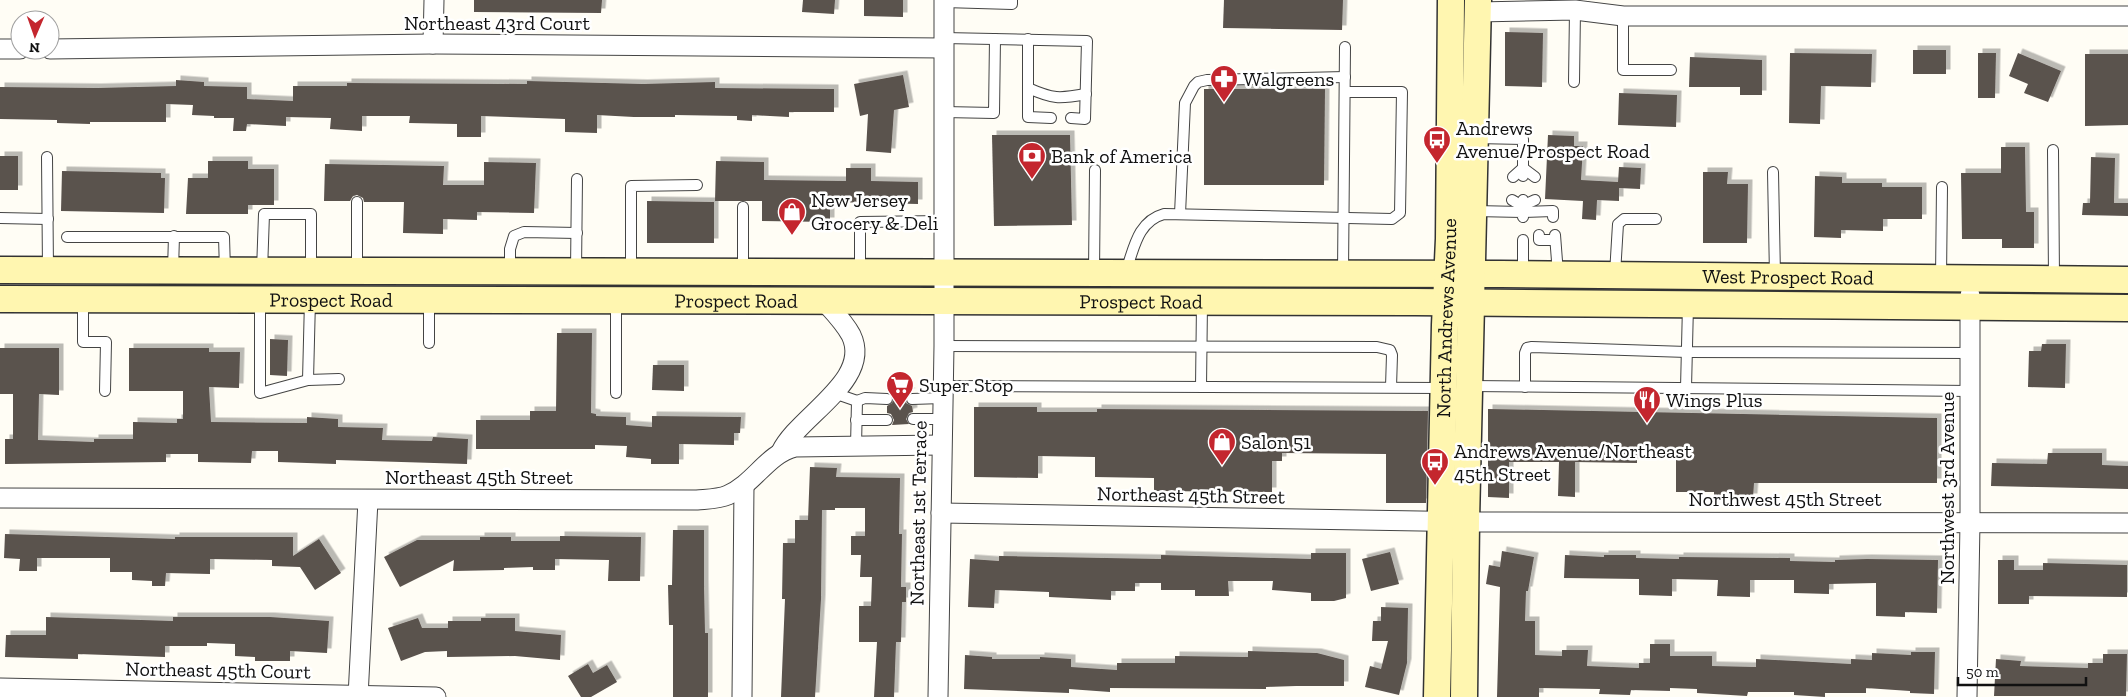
<svg xmlns="http://www.w3.org/2000/svg" width="2128" height="697" font-family="'Zilla Slab',serif">
	<style>
		.building { fill: #5a524d; filter: url(#shadow) }
		.lines { fill: none; stroke-linecap: round; stroke-linejoin: round }
		.lane-casing { stroke: #444; stroke-width: 12 }
		.street-casing { stroke: #444; stroke-width: 21 }
		.secondary-casing { stroke: #333; stroke-width: 29 }
		.lane { stroke: #fff; stroke-width: 10 }
		.street { stroke: #fff; stroke-width: 19 }
		.secondary { stroke: #fff6b0; stroke-width: 26 }
		.labels { text-anchor: middle; stroke-width: 5; stroke-linejoin: round; paint-order: stroke }
		.street-label { font-size: 20px; fill: #111; stroke: #fff }
		.poi-label { font-size: 20px; fill: #111; stroke: #fff; text-anchor: start }
	</style>
	<defs>
		<filter id="shadow"><feDropShadow dx="4.5" dy="-4.5" stdDeviation="0" flood-color="#0004"/></filter>
	</defs>
	<rect width="100%" height="100%" fill="#fffdf5"/>
	<g class="building">
		<path d="M474,0H602L601,13L474,12Z"/>
		<path d="M803,0H835L834,14L802,12Z"/>
		<path d="M864,0H903V17L864,16Z"/>
		<path d="M1224,0H1343L1342,30L1223,28Z"/>
		<path d="M1505,32L1543,33L1542,87L1505,86Z"/>
		<rect x="1913" y="50" width="33" height="24"/>
		<path d="M1790,53L1872,54L1871,87L1821,86L1820,124L1789,123Z"/>
		<path d="M1978,53H1996L1995,98H1978Z"/>
		<path d="M2018,53L2061,71L2048,102L2024,93L2028,84L2009,76Z"/>
		<path d="M2085,54H2128V125L2085,126Z"/>
		<path d="M1690,57L1762,60V95H1740V87H1689Z"/>
		<path d="M903,75L909,107L894,110L891,153L866,151L868,114L860,116L854,84Z"/>
		<path d="M176,80L204,82V86L247,87V99L293,101V86H347V83L527,84V81L643,84L715,82V88L834,89V112H789V117L752,115V121L737,120V116L675,115V117H634L597,115V133L565,132V119L481,116V137H457V124L409,123L410,116H362V131L330,129L331,118L286,117V126L247,124L246,131H233L234,118H214V116L192,115L193,105L166,104V122H90V124L57,123V120L0,119V87L97,88L176,86Z"/>
		<path d="M1204,89H1325L1324,185H1204Z"/>
		<path d="M1619,93L1677,95L1676,127L1618,125Z"/>
		<path d="M992,135H1070L1072,225L994,226Z"/>
		<path d="M1548,135L1574,136V146H1583L1581,180L1618,182L1619,167L1641,168L1640,189L1619,188V201L1597,200L1596,220L1582,219L1583,201L1545,199Z"/>
		<path d="M2001,147H2025L2026,212H2034V248H2002V239H1962L1961,173H2001Z"/>
		<rect x="0" y="156" width="18" height="34"/>
		<path d="M2091,157L2115,158L2114,203H2128V216L2082,215L2083,203H2090Z"/>
		<path d="M208,161H248V169H274V205H248V214H186L188,178H208Z"/>
		<path d="M716,161L764,162V180L846,181V168H871V181L918,182V204L830,202V222L762,221V201H715Z"/>
		<path d="M484,162L536,163L534,213L477,212V220L443,219V234L403,233L404,202H364L363,198L357,195L353,196L350,201H324L325,164L444,166L443,185H484Z"/>
		<path d="M62,171L161,173V178H165L164,213L61,211Z"/>
		<path d="M1703,172H1728L1727,184H1748L1747,243H1703Z"/>
		<path d="M1815,176L1842,177V183H1882V187H1922V219H1883V231L1841,230V238L1814,237Z"/>
		<path d="M647,201L714,202V243H647Z"/>
		<path d="M557,333H592L591,413L596,414V416L626,417V425L652,427V416L741,417L740,433H734V445L679,444V464H651V459L626,457L627,446L595,445V449H476V420H530V411H556Z"/>
		<path d="M270,339L288,340L287,376L270,375Z"/>
		<path d="M2042,344H2066L2065,388L2028,387L2029,351H2041Z"/>
		<path d="M0,348H59V395L39,394L38,440L94,442V439H133V422L177,423V419H183V391H129V348H209V352H240L239,388L209,387L211,422L307,423V417L338,419V427L383,428L382,440L432,441L433,437L468,439L467,464L336,460V464L278,462V451H252L251,463L198,462V454H166V462L5,464V439H13V394H0Z"/>
		<path d="M653,365H684V391L652,390Z"/>
		<path d="M912,392L908,393L905,399L906,403L912,406L913,412L909,413L906,419L909,424L892,425L894,420L891,414L887,413V406L892,403L894,399L889,393Z"/>
		<path d="M974,407H1037V412H1097V409L1428,411L1426,503H1386V454L1282,453V461H1272V492L1154,491V478L1095,477V457L1038,456V478L974,477Z"/>
		<path d="M1488,409L1937,418V483H1754L1753,498L1714,497V492H1676V450L1637,449V463L1575,462V497L1558,496L1559,462H1509V498L1488,497Z"/>
		<path d="M2048,453H2102V465L2128,466V489L1991,486L1992,463L2047,464Z"/>
		<path d="M810,467L837,468L836,477L900,478L899,534H902L901,587H906V602H902L901,642H896L894,697H874L877,642H859V606H871L872,577H860L861,555H851V536H865V508H835V510H822L821,599L815,697H781L785,599H782L783,543H795V520H808Z"/>
		<path d="M673,530H704V585L705,633H708V697H673V625H669L668,585H672Z"/>
		<path d="M5,534L175,539V537H293V556L319,539L341,573L315,590L300,567L272,566V560L210,559V574L166,573L165,586H152V581L132,580V572H110V558H37V571H19L20,559L4,558Z"/>
		<path d="M560,536L641,537L640,581H608L609,560L555,559V570H533V567L504,568V570L453,571L454,560L400,587L384,557L417,540H480V537H511V541H560Z"/>
		<path d="M1502,551L1534,557L1528,591H1526L1525,621H1535V655L1562,656V650H1588L1587,666L1639,668V663H1650V644H1670V656H1712V666L1756,667V659L1851,664V659L1872,660V653L1911,655V652H1935L1934,694L1910,693V691L1866,688V693H1825V697L1794,695V692H1748L1747,696L1697,693V689L1670,688V691L1631,690L1630,695L1599,694L1600,689L1539,688V697H1497L1500,587L1486,584L1489,565L1500,567Z"/>
		<path d="M1390,552L1399,584L1371,591L1362,559Z"/>
		<path d="M1311,553H1346V598L1334,601H1311V593L1272,590L1273,581H1228L1229,596H1195V590H1161V583H1135V591H1111V600L1049,597V592L995,590L994,608L968,607L970,559L999,561V556L1161,559V555L1311,559Z"/>
		<path d="M1565,555L1604,557V555H1636V558L1679,559V557L1790,558V561L1835,562V560L1867,559L1938,560L1937,613L1905,612V617L1876,616V583L1829,584V594L1794,593V580H1750V597L1717,596L1718,580L1672,579V596L1639,595V579L1564,578Z"/>
		<path d="M1998,560H2014V570H2043V563L2127,565V597L2029,596V604H1998Z"/>
		<path d="M1381,607L1408,608L1407,663L1399,695L1365,687L1370,666L1381,669L1388,641H1372L1373,621H1381Z"/>
		<path d="M46,617L173,621V617H270L329,621L327,653L290,651V661H255V657L235,656V644L207,643V646H165V657L78,654V659L5,657L6,635H46Z"/>
		<path d="M418,618L422,628H448V621H481V618H515V631L561,635L560,660L515,656L447,657V651L425,652L401,661L388,628Z"/>
		<path d="M1248,651L1317,653L1344,660V686H1296L1266,687V689L1110,688V692L1069,689V693L964,689L965,655L992,657V659H1040V657L1071,659V667L1117,670V663H1175V656L1248,657Z"/>
		<path d="M2103,654H2127L2126,696H1994L1996,659L2021,661L2020,666L2088,668V663H2103Z"/>
		<path d="M588,664L593,673L607,665L617,682L591,697H581L568,676Z"/>
	</g>
	<g class="lines">
		<defs>
			<g id="lane">
				<path d="M944,2L1012,4V0"/>
				<path d="M1623,16V70H1671"/>
				<path d="M944,38L1087,41L1085,119L1071,118"/>
				<path d="M1028,39V117L1051,118"/>
				<path d="M1574,82L1575,10"/>
				<path d="M1028,88C1053,99 1059,99 1086,94"/>
				<path d="M944,112L994,113L995,39"/>
				<path d="M1476,138L1523,139V176"/>
				<path d="M2053,150L2054,279"/>
				<path d="M47,157L48,270"/>
				<path d="M1773,172L1775,276"/>
				<path d="M1513,177L1523,168L1535,177"/>
				<path d="M1512,200L1522,206L1535,200"/>
				<path d="M1523,200L1522,212L1553,211V217"/>
				<path d="M357,202V270"/>
				<path d="M1475,211L1522,212L1523,217"/>
				<path d="M1180,214L1185,103L1194,86L1198,82L1207,80L1345,77"/>
				<path d="M0,218L48,219"/>
				<path d="M1539,235V240H1555"/>
				<path d="M1555,235L1558,274"/>
				<path d="M67,237H224L225,270"/>
				<path d="M1523,240V274"/>
				<path d="M173,270L174,236"/>
				<path d="M262,271L264,214H311V270"/>
				<path d="M510,271V249L514,236L524,232L577,233"/>
				<path d="M576,271L577,179"/>
				<path d="M631,271V186L697,185"/>
				<path d="M1126,271C1134,248 1138,221 1164,214L1392,219L1400,213L1402,92H1345"/>
				<path d="M743,272V207"/>
				<path d="M1094,272L1095,170"/>
				<path d="M860,273V222L944,221"/>
				<path d="M1343,273L1345,47"/>
				<path d="M1615,274L1618,224L1624,219H1656"/>
				<path d="M1941,278L1942,187"/>
				<path d="M260,299V393L308,380L339,379"/>
				<path d="M83,300V342H106L105,391"/>
				<path d="M429,301V343"/>
				<path d="M616,301V393"/>
				<path d="M944,346L1377,347L1390,350L1392,355L1391,387"/>
				<path d="M308,380L310,300"/>
				<path d="M943,386L1442,388"/>
				<path d="M1470,386L1970,391"/>
				<path d="M1201,387L1202,303"/>
				<path d="M1525,387V353L1527,348L1532,347L1687,352L1970,353"/>
				<path d="M1686,388L1688,305"/>
				<path d="M834,393L857,401L856,446"/>
				<path d="M912,399L942,398"/>
				<path d="M857,401L865,398L887,399"/>
				<path d="M913,419H942"/>
				<path d="M856,420H887"/>
			</g>
			<g id="street">
				<path d="M1478,12L1575,10L1623,16H2128"/>
				<path d="M433,44L434,0"/>
				<path d="M0,49H20"/>
				<path d="M50,49L433,44L943,48"/>
				<path d="M781,452C798,416 873,380 851,335C844,322 833,311 824,301"/>
				<path d="M0,498L697,500C707,499 719,499 728,495C755,483 767,454 795,447L941,445"/>
				<path d="M941,513L1480,522L2128,523"/>
				<path d="M0,688L436,697"/>
				<path d="M358,697L368,500"/>
				<path d="M742,697L744,486"/>
				<path d="M938,697L944,346V0"/>
				<path d="M1967,697L1970,522V295"/>
			</g>
			<g id="secondary">
				<path id="s1" d="M0,270L1501,274L2128,280"/>
				<path id="s2" d="M0,299L1415,302L2128,308"/>
				<path id="s3" d="M1437,697L1445,325L1449,239L1451,0"/>
				<path d="M1464,697L1466,521L1478,0"/>
			</g>
		</defs>
		<use href="#lane" class="lane-casing"/>
		<use href="#street" class="street-casing"/>
		<use href="#secondary" class="secondary-casing"/>
		<use href="#lane" class="lane"/>
		<use href="#street" class="street"/>
		<use href="#secondary" class="secondary"/>
	</g>
	<defs>
		<symbol id="pharmacy-pin" viewBox="-11 -11 22 30"><path d="M0 17L-7.5 6A9.5 9.5 0 1 1 7.5 6Z" fill="#c4262e" stroke="#fff"/><path d="M-2-6h4v4h4v4h-4v4h-4v-4h-4v-4h4Z" fill="#fff"/></symbol>
		<symbol id="bus-pin" viewBox="-11 -11 22 30"><path d="M0 17L-7.5 6A9.5 9.5 0 1 1 7.5 6Z" fill="#c4262e" stroke="#fff"/><path d="M-5-6H5V4H4V6H2V4H-2V6H-4V4H-5ZM-3.5-4V0h7V-4ZM-3.5 1.2v1.5H-2V1.2ZM2 1.2v1.5H3.5V1.2Z" fill="#fff"/></symbol>
		<symbol id="bank-pin" viewBox="-11 -11 22 30"><path d="M0 17L-7.5 6A9.5 9.5 0 1 1 7.5 6Z" fill="#c4262e" stroke="#fff"/><path d="M-6-4H6V4H-6ZM0-2.3a2.3 2.3 0 1 0 0 4.6a2.3 2.3 0 1 0 0-4.6Z" fill="#fff"/></symbol>
		<symbol id="shop-pin" viewBox="-11 -11 22 30"><path d="M0 17L-7.5 6A9.5 9.5 0 1 1 7.5 6Z" fill="#c4262e" stroke="#fff"/><path d="M-5-2.5h2.3a2.7 3.5 0 0 1 5.4 0H5L5.5 6h-11ZM-1.5-2.5h3a1.5 2.3 0 0 0-3 0Z" fill="#fff"/></symbol>
		<symbol id="supermarket-pin" viewBox="-11 -11 22 30"><path d="M0 17L-7.5 6A9.5 9.5 0 1 1 7.5 6Z" fill="#c4262e" stroke="#fff"/><path d="M-6-5.5h2.5l.6 2H6L4.5 2H-2.5L-4.4-4H-6ZM-1.5 3.2a1.3 1.3 0 1 0 .1 0ZM3 3.2a1.3 1.3 0 1 0 .1 0Z" fill="#fff"/></symbol>
		<symbol id="restaurant-pin" viewBox="-11 -11 22 30"><path d="M0 17L-7.5 6A9.5 9.5 0 1 1 7.5 6Z" fill="#c4262e" stroke="#fff"/><path d="M-5-6h1v4h1v-4h1v4h1v-4h1v5L-1.5 .5V6h-2V.5L-5-1ZM5-6V6H3V1.5H1.5Q1.5-4 5-6Z" fill="#fff"/></symbol>
	</defs>
	<g fill-rule="evenodd">
		<use href="#pharmacy-pin" x="1208" y="63" width="32" height="43"/>
		<use href="#bus-pin" x="1421" y="124" width="32" height="43"/>
		<use href="#bank-pin" x="1016" y="140" width="32" height="43"/>
		<use href="#shop-pin" x="776" y="196" width="32" height="43"/>
		<use href="#supermarket-pin" x="884" y="369" width="32" height="43"/>
		<use href="#restaurant-pin" x="1631" y="384" width="32" height="43"/>
		<use href="#shop-pin" x="1206" y="426" width="32" height="43"/>
		<use href="#bus-pin" x="1419" y="446" width="32" height="43"/>
	</g>
	<g class="labels">
		<g class="street-label">
			<text x="497" y="30">Northeast 43rd Court</text>
			<text dy="7" stroke="none"><textPath href="#s1" startOffset="1788">West Prospect Road</textPath></text>
			<text dy="7" stroke="none"><textPath href="#s2" startOffset="331">Prospect Road</textPath></text>
			<text dy="7" stroke="none"><textPath href="#s2" startOffset="736">Prospect Road</textPath></text>
			<text dy="7" stroke="none"><textPath href="#s2" startOffset="1141">Prospect Road</textPath></text>
			<text dy="7" stroke="none"><textPath href="#s3" startOffset="379">North Andrews Avenue</textPath></text>
			<text x="479" y="484">Northeast 45th Street</text>
			<text transform="translate(1947 488) rotate(-90)" y="7">Northwest 3rd Avenue</text>
			<text transform="translate(1191 495) rotate(1)" y="7">Northeast 45th Street</text>
			<text x="1785" y="506">Northwest 45th Street</text>
			<text transform="translate(918 513) rotate(-89)" y="7">Northeast 1st Terrace</text>
			<text transform="translate(218 670) rotate(1)" y="7">Northeast 45th Court</text>
		</g>
		<g class="poi-label">
			<text x="1243" y="86">Walgreens</text>
			<text x="1456" y="135">Andrews<tspan x="1456" dy="23">Avenue/Prospect Road</tspan></text>
			<text x="1051" y="163">Bank of America</text>
			<text x="811" y="207">New Jersey<tspan x="811" dy="23">Grocery &amp; Deli</tspan></text>
			<text x="919" y="392">Super Stop</text>
			<text x="1666" y="407">Wings Plus</text>
			<text x="1241" y="449">Salon 51</text>
			<text x="1454" y="458">Andrews Avenue/Northeast<tspan x="1454" dy="23">45th Street</tspan></text>
		</g>
	</g>
	<g transform="translate(35 35) rotate(182)"><circle r="24" fill="#ffffff" stroke="#a0a0a0"/>
	<path d="M0-4L9 19L0 12L-9 19Z" fill="#c4262e"/>
	<text y="-8" font-size="14" font-weight="bold" text-anchor="middle" fill="#111111">N</text>
	</g>
	<path d="M1958 677v8h128v-8" fill="none" stroke="#111111" stroke-width="2.5"/>
	<text x="1966" y="677" font-size="15" fill="#111111" stroke="#ffffff" stroke-width="4" paint-order="stroke">50 m</text>
</svg>
